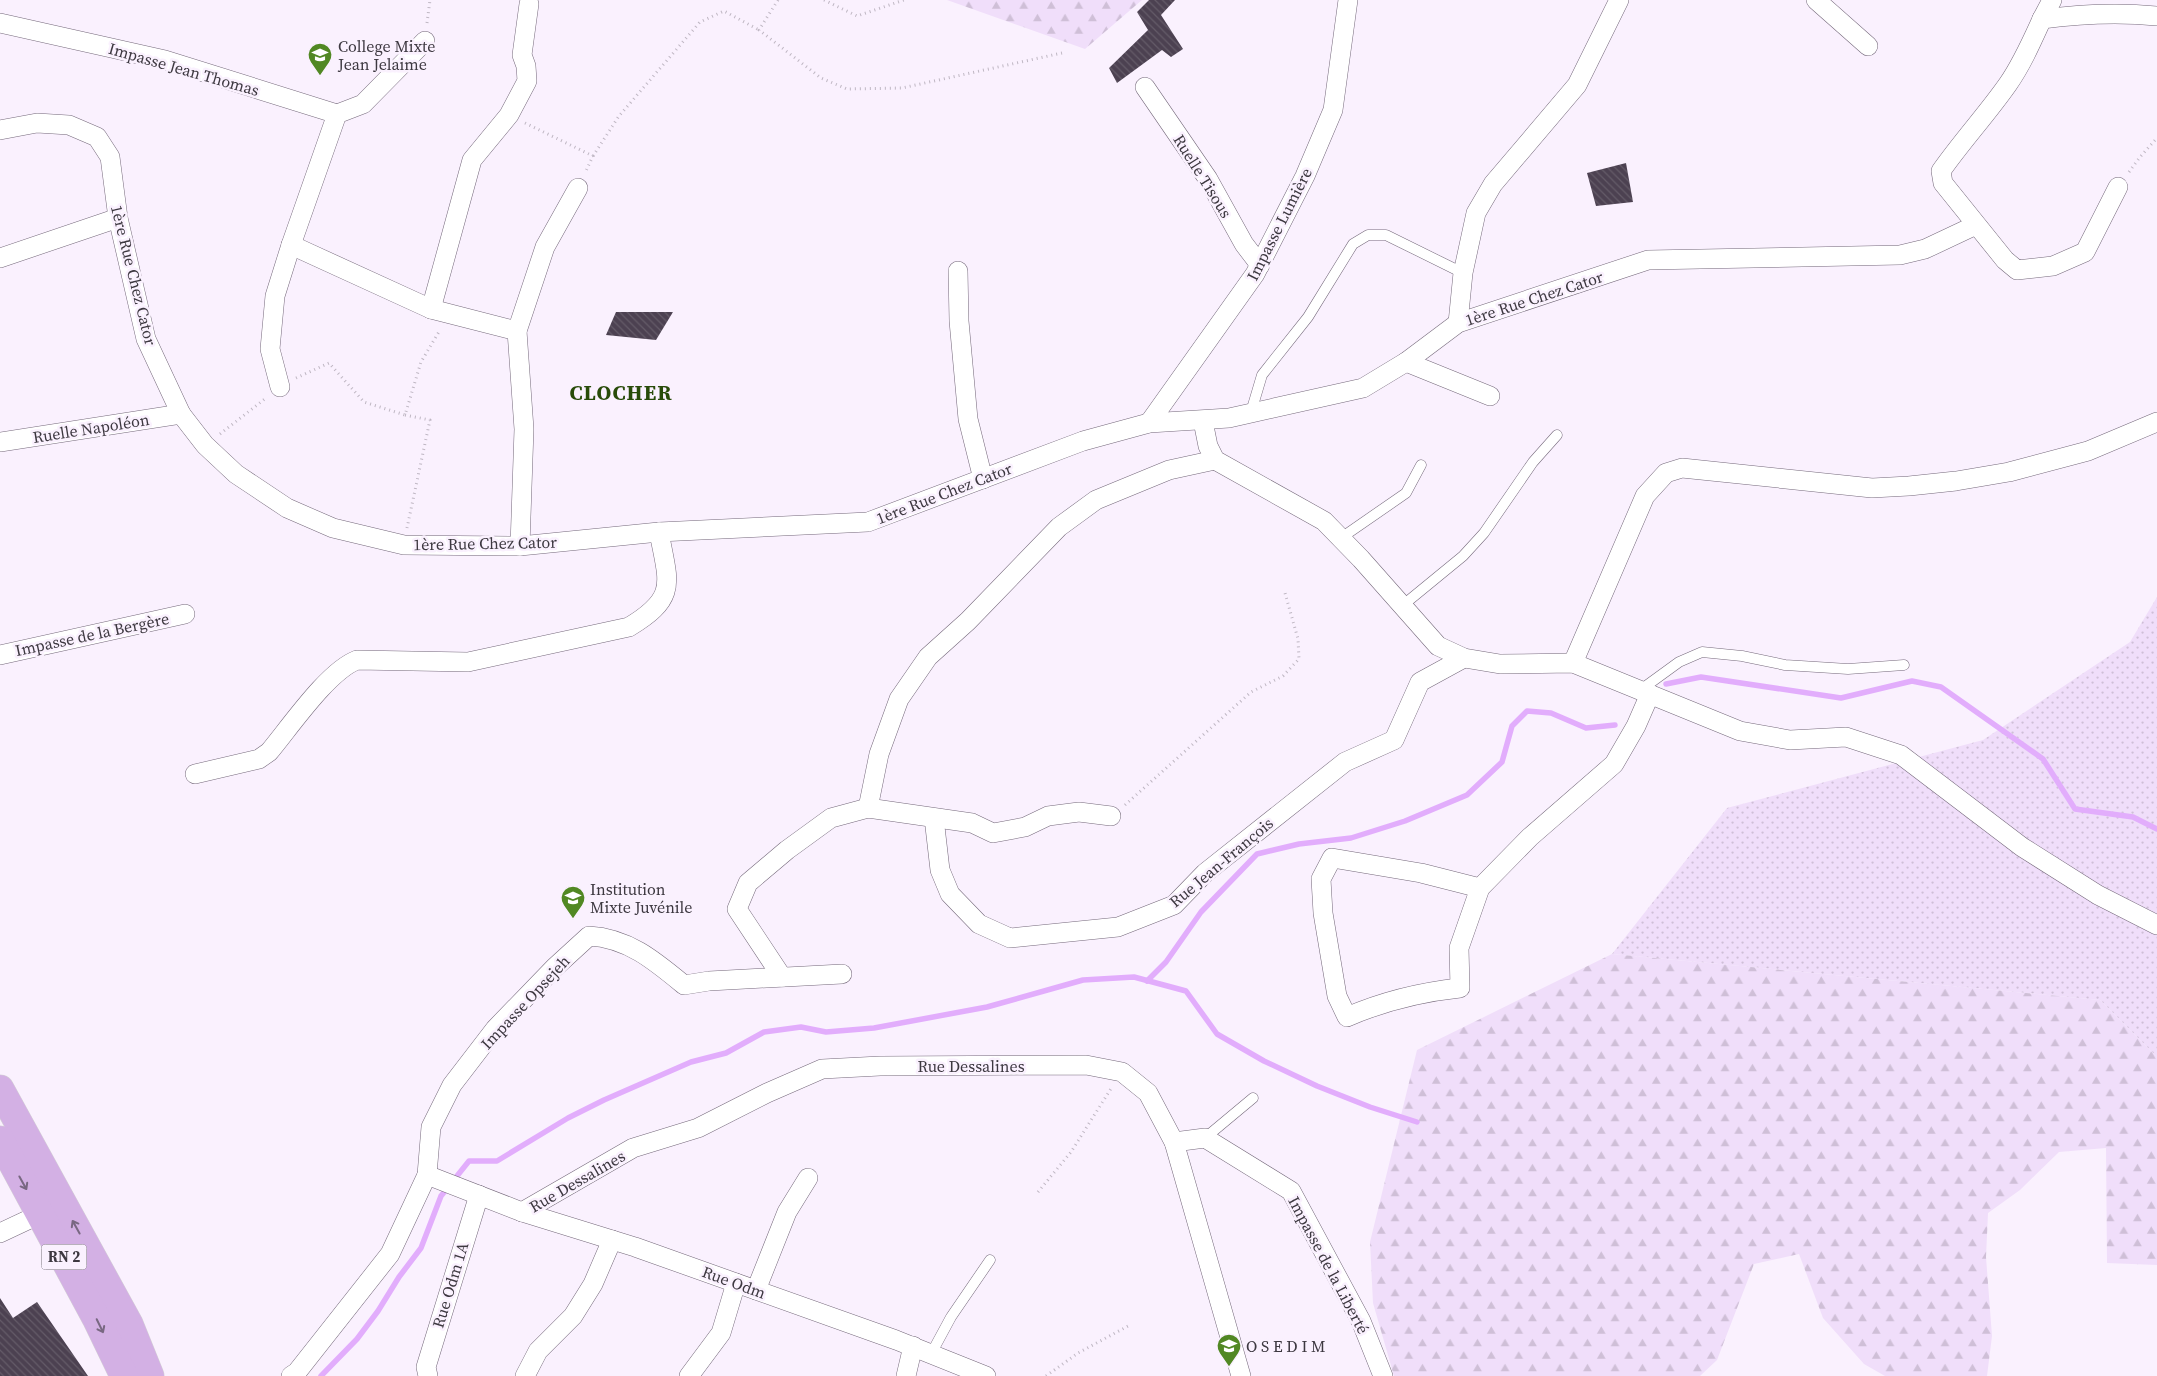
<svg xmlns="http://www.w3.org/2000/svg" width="2157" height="1376" font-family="'Source Serif 4',serif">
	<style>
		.grass { fill: url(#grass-dots) }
		.forest { fill: url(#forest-firs) }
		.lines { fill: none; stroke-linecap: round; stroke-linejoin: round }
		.stream { stroke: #e2adfc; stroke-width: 5.5 }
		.building { fill: url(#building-back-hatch) }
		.lane-casing { stroke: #75697b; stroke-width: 11 }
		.street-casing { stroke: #75697b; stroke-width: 20 }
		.primary-casing { stroke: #d4d3d5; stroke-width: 29 }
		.path { stroke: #bfb7c3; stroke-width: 3; stroke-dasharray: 1 4; stroke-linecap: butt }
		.lane { stroke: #fff; stroke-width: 10 }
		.street { stroke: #fff; stroke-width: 19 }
		.primary { stroke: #d3b0e4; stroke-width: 28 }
		.oneway { stroke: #796882 }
		.labels { text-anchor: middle; stroke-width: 5; stroke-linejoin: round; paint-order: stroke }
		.shield { fill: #faf1fe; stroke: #767079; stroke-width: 1 }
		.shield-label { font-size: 15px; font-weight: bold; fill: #3d3840 }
		.poi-label { font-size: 16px; fill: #3d3840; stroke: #faf1fe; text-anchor: start }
		.street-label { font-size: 16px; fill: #3d3840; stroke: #faf1fe }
		.district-label { font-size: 21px; font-weight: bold; letter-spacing: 1px; fill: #284b09; stroke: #faf1fe }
	</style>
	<defs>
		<pattern id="grass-dots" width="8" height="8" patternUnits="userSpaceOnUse" patternTransform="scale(1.25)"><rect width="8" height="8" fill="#f0defa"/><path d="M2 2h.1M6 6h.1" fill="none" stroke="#cfbfd7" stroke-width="1.8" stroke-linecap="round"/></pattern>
		<pattern id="forest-firs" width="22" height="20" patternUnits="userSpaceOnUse" patternTransform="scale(1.25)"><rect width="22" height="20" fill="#f0defa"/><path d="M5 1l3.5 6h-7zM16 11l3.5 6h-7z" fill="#cfbfd7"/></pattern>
		<pattern id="building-back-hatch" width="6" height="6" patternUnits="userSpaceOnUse" patternTransform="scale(1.25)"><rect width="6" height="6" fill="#4c4151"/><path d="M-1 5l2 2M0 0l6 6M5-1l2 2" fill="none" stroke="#645b68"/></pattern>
	</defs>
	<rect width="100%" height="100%" fill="#faf1fe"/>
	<path class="grass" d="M2157,597V1057L2100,1000L1612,954L1727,808L1983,740L2130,642Z"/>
	<g class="forest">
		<path d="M947,0H1142L1085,49Z"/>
		<path d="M1612,954L2100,1000L2157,1057V1265L2107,1263L2106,1148L2059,1152L2020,1190L1988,1213L1986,1257L1992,1336L1987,1376H1885L1864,1364L1823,1318L1799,1254L1754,1264L1717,1360L1700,1376H1394L1373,1303L1370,1242L1417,1050Z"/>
	</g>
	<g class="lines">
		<g class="stream">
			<path d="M1666,684L1701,677L1841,698L1912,681L1941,687L2043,759L2075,809L2133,817L2157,829"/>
			<path d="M1147,981L1166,962L1201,912L1257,854L1299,844L1351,838L1405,821L1467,795L1502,762L1512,726L1527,711L1551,713L1586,728L1615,725"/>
			<path d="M321,1376L357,1339L378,1311L399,1277L421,1248L441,1196L469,1161H497L568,1118L604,1100L691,1062L726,1053L764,1032L801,1027L826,1032L874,1028L987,1007L1083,980L1134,977L1186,991L1217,1034L1264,1061L1317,1086L1370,1107L1417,1122"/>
		</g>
	</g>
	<g class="building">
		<path d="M1149,0H1175L1161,15L1183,49L1171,57L1162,50L1117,83L1109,68L1148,30L1137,12Z"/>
		<path d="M1626,163L1633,202L1596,206L1587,173Z"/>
		<path d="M616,312H673L656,340L606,335Z"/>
		<path d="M0,1298L13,1318L37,1302L88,1376H0Z"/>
	</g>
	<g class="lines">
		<defs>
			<g id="lane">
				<path d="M1251,412L1262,375L1308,317L1353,244L1368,235H1386L1463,273"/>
				<path d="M1341,538L1406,493L1421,465"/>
				<path d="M1402,606L1463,556L1484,533L1533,462L1557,435"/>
				<path d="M1650,694L1646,686L1679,662L1702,652L1742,656L1785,665L1848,669L1904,665"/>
				<path d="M1205,1138L1253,1098"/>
				<path d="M931,1354L951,1317L990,1260"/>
			</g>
			<g id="street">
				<path d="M1816,0L1868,46"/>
				<path d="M2042,19L2052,0"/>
				<path d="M0,23L165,60L337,114"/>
				<path d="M1145,87L1208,179L1244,244L1260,265"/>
				<path d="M0,130L37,123L69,125L97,137L110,157L118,218L146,339L181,414L205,445L236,474L287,508L333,528L404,545L520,546L659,532L868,522L1083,441L1149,423L1229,418L1363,388L1406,362L1458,323L1648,260L1900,255L1925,249L1976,225"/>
				<path d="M2118,187L2085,252L2053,266L2017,270L2005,260L1943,183L1941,171C1962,141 1987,114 2008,84C2022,64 2032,41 2042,19C2080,14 2118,12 2157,16"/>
				<path d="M291,245L431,309L517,331"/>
				<path d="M0,258L118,218"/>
				<path d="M958,271L959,321L968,419L983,479"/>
				<path d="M431,309L472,160L509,115L527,81L526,66L522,55L529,4"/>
				<path d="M1458,323L1463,273L1476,213L1493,184L1577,85L1619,0"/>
				<path d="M1406,362L1490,396"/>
				<path d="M280,387L270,349L275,296L291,245L337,114L363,104L425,41"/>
				<path d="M1203,421L1208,446L1215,460L1324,521L1361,559L1438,646L1464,658L1500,664L1573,663L1740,731L1790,740L1846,737L1901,755L2022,847L2098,895L2157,925"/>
				<path d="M1149,423L1255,274L1305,176L1333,110L1348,0"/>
				<path d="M0,442L181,414"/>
				<path d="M520,546L524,429L517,331L545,247L578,188"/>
				<path d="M0,655L185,614"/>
				<path d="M1573,663L1645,496L1666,473L1682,468L1872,488L1909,486L1956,481L2009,472L2088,451L2157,422"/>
				<path d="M195,774L259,759L269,752C290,727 328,671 357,660L468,662L629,627C679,597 668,582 659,532"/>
				<path d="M868,808L879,754L899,699L928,657L968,621L1059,527L1096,500L1169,470L1215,460"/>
				<path d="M934,818L940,870L950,894L979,924L1010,938L1118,927L1174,905L1205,873L1345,762L1394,740L1420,682L1464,658"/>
				<path d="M1480,888L1421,873L1332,858L1321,879L1323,913L1337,996L1347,1017C1384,1001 1421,992 1460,988L1459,948L1480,888L1530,837L1614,764L1636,726L1650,694"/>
				<path d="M782,977L737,909L748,883L787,850L831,818L868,808L972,823L993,833L1025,827L1048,816L1079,812L1111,816"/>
				<path d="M1174,1142L1205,1138L1291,1191L1361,1321L1383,1376"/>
				<path d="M427,1175L522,1212L635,1247L896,1340L986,1376"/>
				<path d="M522,1212L633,1148L698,1128L767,1093L822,1069L880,1066L1086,1065L1122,1072L1148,1093L1174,1142L1241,1376"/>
				<path d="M0,1233L51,1209"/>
				<path d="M756,1290L787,1212L808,1178"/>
				<path d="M291,1376L297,1372L390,1254L427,1175L431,1127L452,1085L495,1029L554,968L589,936C628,938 655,961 684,985L709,981L842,974"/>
				<path d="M428,1376L426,1367L479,1195"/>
				<path d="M525,1376L538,1351L573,1316L593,1284L612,1240"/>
				<path d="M689,1376L721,1333L736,1283"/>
				<path d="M906,1376L913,1346"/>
			</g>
			<g id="primary">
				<path d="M0,1089L129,1324L150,1376"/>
				<path d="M0,1140L96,1318L124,1376"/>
			</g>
		</defs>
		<use href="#lane" class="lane-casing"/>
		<use href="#street" class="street-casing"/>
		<use href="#primary" class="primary-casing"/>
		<g class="path">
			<path d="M778,0L759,30L821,78L847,89L902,88L1062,53"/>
			<path d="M824,0L857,16L904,0"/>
			<path d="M427,23L430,0"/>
			<path d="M525,123L593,156L585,173"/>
			<path d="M593,156L619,116L700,22L724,11L759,30"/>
			<path d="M2129,172L2140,157L2157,138"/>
			<path d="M296,378L329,363L364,402L405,415L421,362L440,330"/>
			<path d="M405,415L430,420L407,528"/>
			<path d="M220,434L266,398"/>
			<path d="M1125,805L1251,692L1283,676L1299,659L1298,639L1285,593"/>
			<path d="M1038,1192L1071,1152L1112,1087"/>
			<path d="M1046,1376L1078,1353L1130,1325"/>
		</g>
		<use href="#lane" class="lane"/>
		<use href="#street" class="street"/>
		<use href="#primary" class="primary"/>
	</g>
	<defs><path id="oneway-shaft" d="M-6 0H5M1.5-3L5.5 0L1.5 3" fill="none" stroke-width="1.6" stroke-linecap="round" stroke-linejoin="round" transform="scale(1.25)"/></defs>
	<g class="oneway">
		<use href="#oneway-shaft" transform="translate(23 1183) rotate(61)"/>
		<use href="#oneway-shaft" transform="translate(76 1227) rotate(-119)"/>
		<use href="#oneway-shaft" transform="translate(100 1326) rotate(64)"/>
	</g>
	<defs>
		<symbol id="school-pin" viewBox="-11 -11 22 30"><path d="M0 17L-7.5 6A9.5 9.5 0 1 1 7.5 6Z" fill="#518823" stroke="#faf1fe"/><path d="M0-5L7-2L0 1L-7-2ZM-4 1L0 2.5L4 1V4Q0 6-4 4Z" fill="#fff"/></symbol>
	</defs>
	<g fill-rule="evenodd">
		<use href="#school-pin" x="306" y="41" width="28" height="38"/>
		<use href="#school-pin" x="559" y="884" width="28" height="38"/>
		<use href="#school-pin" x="1215" y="1332" width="28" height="38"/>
	</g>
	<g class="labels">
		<rect class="shield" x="41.5" y="1244.5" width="45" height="25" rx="4"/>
		<g class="shield-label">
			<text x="64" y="1262">RN 2</text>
		</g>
		<g class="poi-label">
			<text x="338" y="52">College Mixte<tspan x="338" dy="18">Jean Jelaime</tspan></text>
			<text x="590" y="895">Institution<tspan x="590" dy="18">Mixte Juvénile</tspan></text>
			<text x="1246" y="1352">O S E D I M</text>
		</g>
		<g class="street-label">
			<text transform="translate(184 69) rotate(16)" y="6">Impasse Jean Thomas</text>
			<text transform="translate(1203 176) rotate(58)" y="6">Ruelle Tisous</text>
			<text transform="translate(1279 224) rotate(-63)" y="6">Impasse Lumière</text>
			<text transform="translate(134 275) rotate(76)" y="6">1ère Rue Chez Cator</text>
			<text transform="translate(1534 298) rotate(-18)" y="6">1ère Rue Chez Cator</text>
			<text transform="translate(91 428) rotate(-9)" y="6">Ruelle Napoléon</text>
			<text transform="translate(944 493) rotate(-21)" y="6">1ère Rue Chez Cator</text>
			<text transform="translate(485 543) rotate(-1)" y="6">1ère Rue Chez Cator</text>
			<text transform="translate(92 634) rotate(-12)" y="6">Impasse de la Bergère</text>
			<text transform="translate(1221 862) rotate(-40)" y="6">Rue Jean-François</text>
			<text transform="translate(525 1002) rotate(-47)" y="6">Impasse Opsejeh</text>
			<text x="971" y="1072">Rue Dessalines</text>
			<text transform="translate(577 1181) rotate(-30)" y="6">Rue Dessalines</text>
			<text transform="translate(1329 1265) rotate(62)" y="6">Impasse de la Liberté</text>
			<text transform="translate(734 1282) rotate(20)" y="6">Rue Odm</text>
			<text transform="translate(450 1285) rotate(-73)" y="6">Rue Odm 1A</text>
		</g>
		<g class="district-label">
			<text x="621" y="400">CLOCHER</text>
		</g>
	</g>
</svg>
